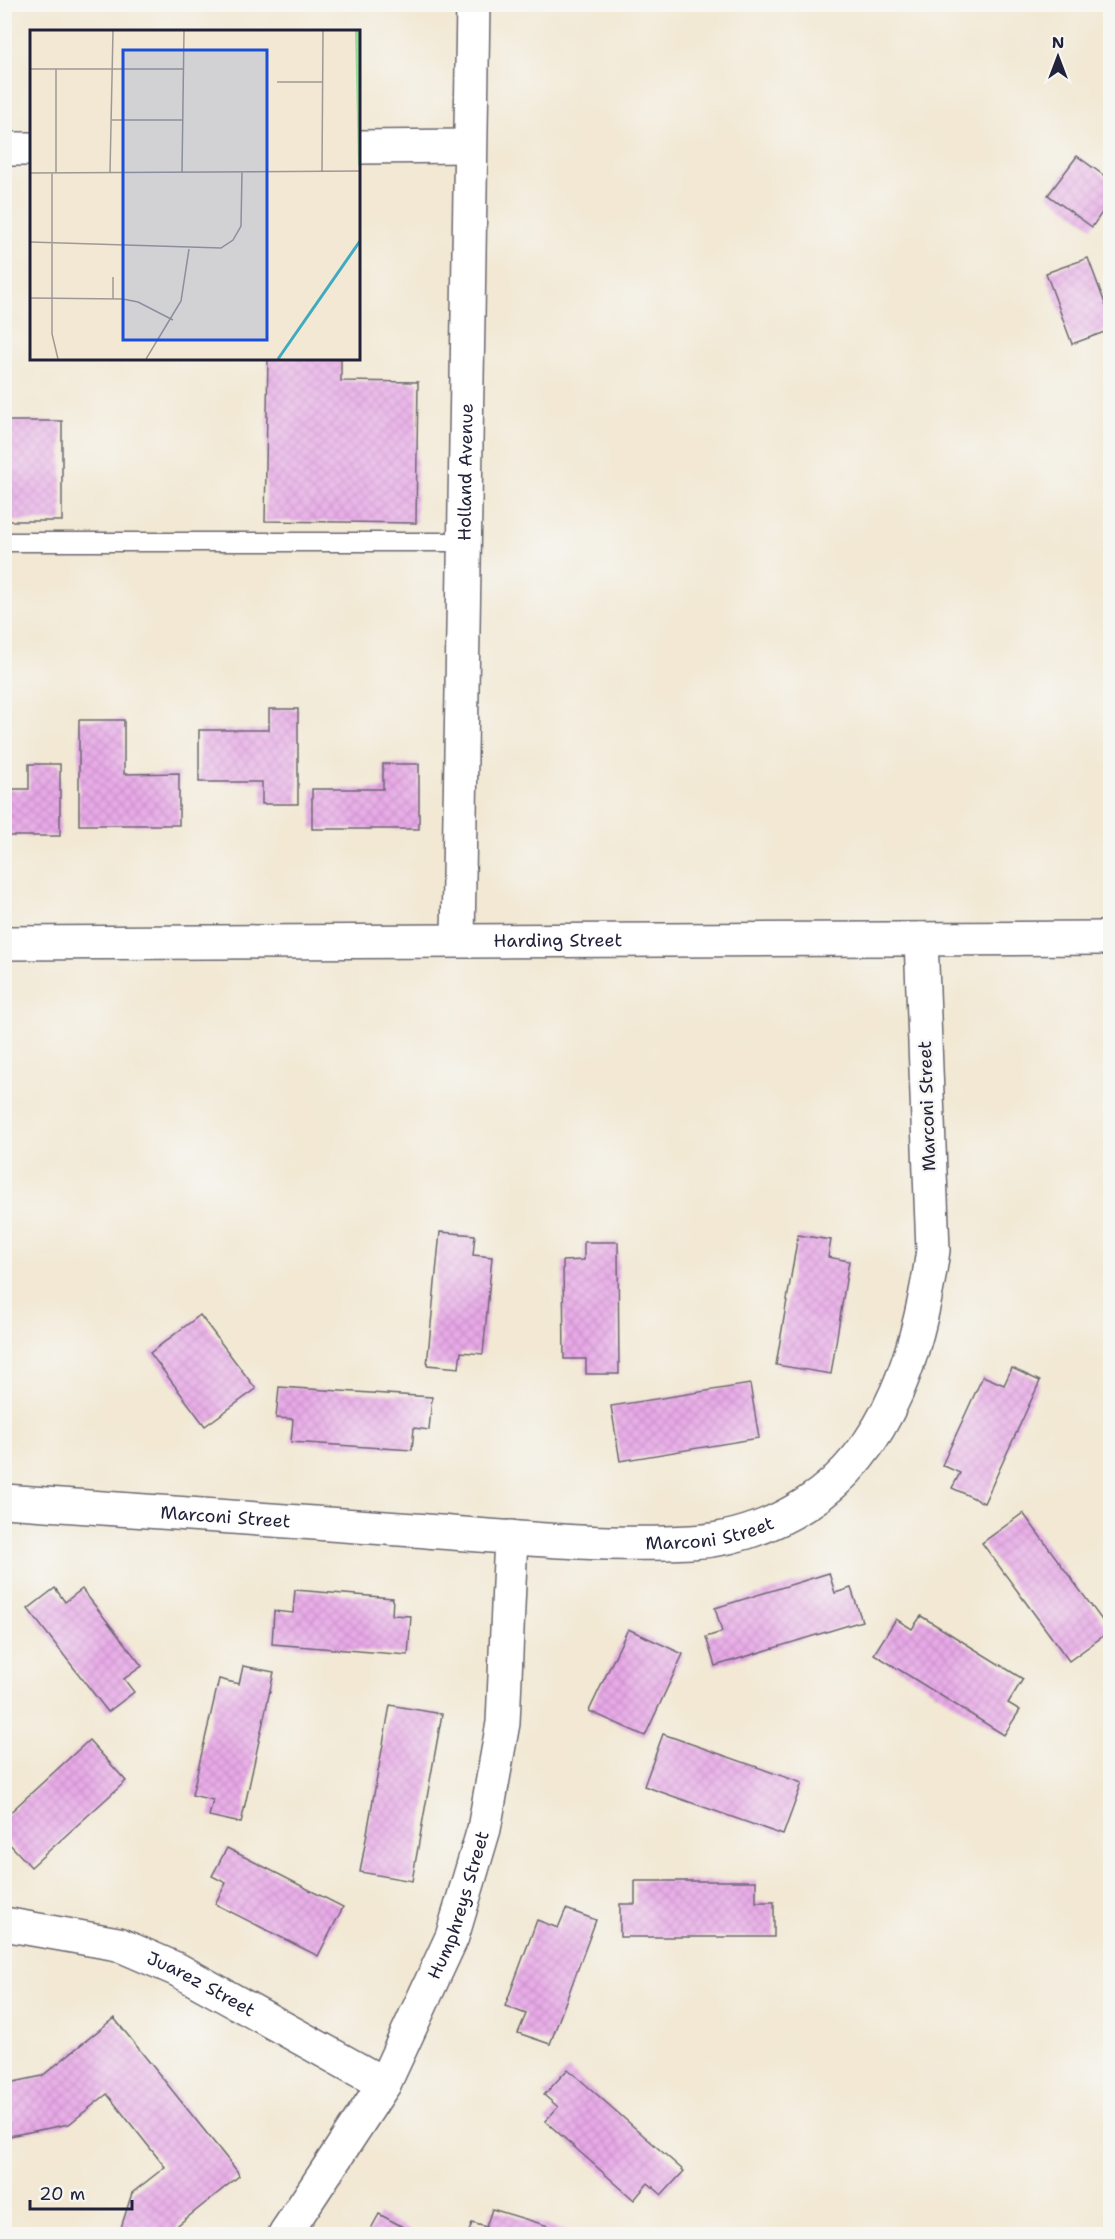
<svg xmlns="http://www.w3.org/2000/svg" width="1115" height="2239" font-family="'Shantell Sans',sans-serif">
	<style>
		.building { fill: url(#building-cross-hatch) }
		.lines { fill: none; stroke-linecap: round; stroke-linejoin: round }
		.service-casing { stroke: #6b6770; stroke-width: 21 }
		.minor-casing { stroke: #6b6770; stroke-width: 36 }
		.tertiary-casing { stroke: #6b6770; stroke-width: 36 }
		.service { stroke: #fff; stroke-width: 18 }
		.minor { stroke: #fff; stroke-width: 33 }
		.tertiary { stroke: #fff; stroke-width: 33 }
		.labels { text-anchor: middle; stroke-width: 5; stroke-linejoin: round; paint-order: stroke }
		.street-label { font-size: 18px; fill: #22223b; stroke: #f6f6f2 }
		.inset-river { fill: none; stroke: #40aac0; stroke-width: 3 }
		.inset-road { fill: none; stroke: #9f9996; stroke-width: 1.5 }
		.view { fill: #1d4ed8; fill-opacity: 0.15; stroke: #1d4ed8; stroke-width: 3 }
		.inset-edge { fill: none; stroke: #22223b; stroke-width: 3 }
	</style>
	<defs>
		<pattern id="building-cross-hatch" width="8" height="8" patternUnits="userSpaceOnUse" patternTransform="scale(1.5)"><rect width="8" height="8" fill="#e8a9e7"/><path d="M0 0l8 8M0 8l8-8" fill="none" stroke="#c791c7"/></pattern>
	</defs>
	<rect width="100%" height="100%" fill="#f6f6f2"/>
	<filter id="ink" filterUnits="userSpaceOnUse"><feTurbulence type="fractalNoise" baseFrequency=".0167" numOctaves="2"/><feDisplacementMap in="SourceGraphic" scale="12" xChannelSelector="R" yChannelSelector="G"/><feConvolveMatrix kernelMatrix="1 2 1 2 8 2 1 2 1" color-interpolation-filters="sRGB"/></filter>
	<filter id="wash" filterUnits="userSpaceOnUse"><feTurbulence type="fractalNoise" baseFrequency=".008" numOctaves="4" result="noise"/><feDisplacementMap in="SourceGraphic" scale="24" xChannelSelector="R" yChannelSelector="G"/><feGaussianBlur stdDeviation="1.35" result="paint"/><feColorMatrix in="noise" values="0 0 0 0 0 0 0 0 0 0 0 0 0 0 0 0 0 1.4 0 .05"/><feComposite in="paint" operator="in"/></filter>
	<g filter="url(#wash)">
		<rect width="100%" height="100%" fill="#f2e8d3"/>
		<g id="blocks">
			<g class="building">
				<path d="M1077,156L1110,180V201L1092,227L1048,195Z"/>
				<path d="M1088,258L1110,317V330L1072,344L1046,273Z"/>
				<path d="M268,358H341V381L418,382L416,523L265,521Z"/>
				<path d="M7,421H62V521H4Z"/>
				<path d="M269,709H298V804H262V782H199V730H269Z"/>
				<path d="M79,720H124V774L179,773V825H79Z"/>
				<path d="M29,764H60V836H4V789H29Z"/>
				<path d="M383,764H419V829H312V789H383Z"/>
				<path d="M440,1232L475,1235L473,1255L492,1257L483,1354L461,1352L459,1368L427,1365Z"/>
				<path d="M798,1235L831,1240L828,1257L849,1261L831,1374L776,1365Z"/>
				<path d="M584,1242H618L619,1374H586V1359H564L563,1261L584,1260Z"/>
				<path d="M200,1315L256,1389L205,1426L150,1353Z"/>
				<path d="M1012,1368L1040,1381L984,1503L952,1488L960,1473L942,1465L983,1376L1004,1385Z"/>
				<path d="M750,1384L759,1438L620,1461L611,1406Z"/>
				<path d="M279,1387L432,1397L429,1430L414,1428L412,1450L291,1442L293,1419L276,1418Z"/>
				<path d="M1023,1513L1110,1631L1069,1661L982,1543Z"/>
				<path d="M829,1573L835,1593L851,1588L862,1621L715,1666L706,1637L722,1632L715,1608Z"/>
				<path d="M55,1588L65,1602L82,1589L142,1666L124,1679L134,1692L108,1712L28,1609Z"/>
				<path d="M295,1590L393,1598L392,1615L411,1616L408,1655L272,1644L274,1611L293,1613Z"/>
				<path d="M921,1616L1023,1679L1008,1703L1020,1710L1004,1735L874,1654L896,1619L912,1629Z"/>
				<path d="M628,1629L683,1654L645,1736L589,1711Z"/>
				<path d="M243,1666L274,1672L241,1823L209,1816L213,1800L192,1795L219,1679L239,1684Z"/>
				<path d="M390,1705L442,1714L412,1881L360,1872Z"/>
				<path d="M663,1734L802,1783L783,1835L644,1786Z"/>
				<path d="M89,1740L126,1781L31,1867L4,1838V1818Z"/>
				<path d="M227,1848L343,1907L318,1956L215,1904L226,1883L212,1876Z"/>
				<path d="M635,1881H756V1902H774V1937H620V1904H635Z"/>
				<path d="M566,1909L596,1920L550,2044L518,2033L526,2014L505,2006L537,1920L558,1928Z"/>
				<path d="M114,2018L237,2171L239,2176L178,2225L175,2234H119L132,2193L165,2167L107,2094L69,2124L4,2137V2084L42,2076Z"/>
				<path d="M568,2069L684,2171L662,2195L648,2183L634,2200L545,2121L558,2107L544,2095Z"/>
				<path d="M492,2209L575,2234H468L472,2223L486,2227Z"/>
				<path d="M379,2214L416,2234H368Z"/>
			</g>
		</g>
	</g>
	<g filter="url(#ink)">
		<use href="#blocks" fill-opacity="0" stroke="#6b6770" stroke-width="1.5"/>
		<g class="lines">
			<defs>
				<path id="service" d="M4,542H464"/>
				<g id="minor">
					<path d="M358,147L470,146"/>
					<path d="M4,149H32"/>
					<path id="s1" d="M458,940L473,4"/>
					<path id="s2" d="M4,1501C141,1511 278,1521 414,1530C505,1537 600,1547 691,1542C732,1540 772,1526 806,1504C891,1450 920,1345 933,1250L921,939"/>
					<path id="s3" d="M4,1924L118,1944L178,1970L384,2084"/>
					<path id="s4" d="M285,2234L384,2084L452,1937L484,1829L503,1723L511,1537"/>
				</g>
				<g id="tertiary">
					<path id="s5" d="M4,943L1110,938"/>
				</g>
			</defs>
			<use href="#service" class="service-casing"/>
			<use href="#minor" class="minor-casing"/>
			<use href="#tertiary" class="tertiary-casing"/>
			<use href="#service" class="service"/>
			<use href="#minor" class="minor"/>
			<use href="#tertiary" class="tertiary"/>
		</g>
	</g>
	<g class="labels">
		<g class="street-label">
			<text dy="6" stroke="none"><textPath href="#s1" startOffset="468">Holland Avenue</textPath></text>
			<text dy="6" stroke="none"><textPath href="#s5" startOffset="554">Harding Street</textPath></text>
			<text transform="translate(927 1106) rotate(-92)" y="6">Marconi Street</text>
			<text dy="6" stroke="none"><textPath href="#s2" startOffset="222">Marconi Street</textPath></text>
			<text dy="6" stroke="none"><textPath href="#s2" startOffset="708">Marconi Street</textPath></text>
			<text dy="6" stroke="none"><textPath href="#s4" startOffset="374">Humphreys Street</textPath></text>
			<text dy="6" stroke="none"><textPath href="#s3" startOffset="208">Juarez Street</textPath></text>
		</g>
	</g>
	<g transform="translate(30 30)">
		<rect width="330" height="330" fill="#f2e8d3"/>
		<path d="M325,1H330V136H328Z" fill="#96db95"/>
		<path class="inset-river" d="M248,329L330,211"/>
		<path class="inset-road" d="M0,39H154M247,52H293M81,90H153M292,141L293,1M80,142L83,1M152,142L154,1M0,143L330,141M22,143V304L28,329M26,143V39M0,212L191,218L203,210L211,196L212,142M0,268L93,269L108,272L143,290M83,269V247M116,329L151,271L159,219"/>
		<path class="view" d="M93,20H237V310H93Z"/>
		<rect width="330" height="330" class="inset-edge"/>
	</g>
	<rect width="1115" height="2239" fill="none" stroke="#f6f6f2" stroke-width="24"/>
	<g transform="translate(1058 57)" stroke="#f6f6f2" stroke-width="4.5" paint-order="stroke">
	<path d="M0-4.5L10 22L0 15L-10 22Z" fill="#22223b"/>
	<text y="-9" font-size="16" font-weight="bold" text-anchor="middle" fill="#22223b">N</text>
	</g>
	<path d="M30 2200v9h102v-9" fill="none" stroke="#22223b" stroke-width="3"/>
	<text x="39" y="2200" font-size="18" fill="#22223b" stroke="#f6f6f2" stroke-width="4.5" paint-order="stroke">20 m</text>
</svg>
